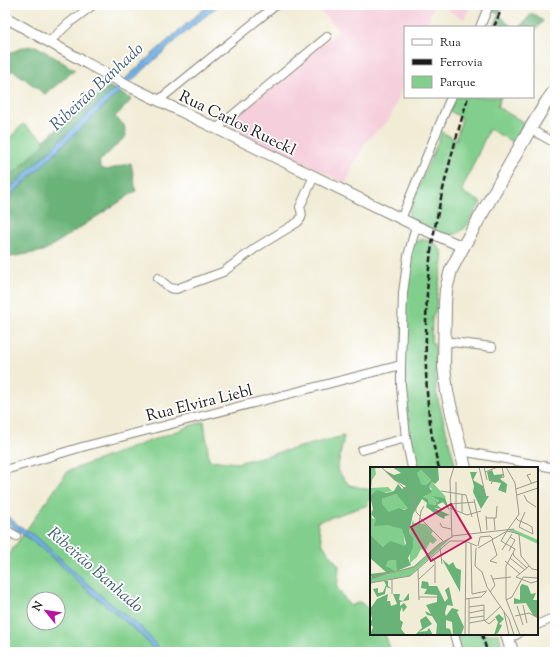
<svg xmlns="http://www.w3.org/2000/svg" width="560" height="657" font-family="'Sorts Mill Goudy',serif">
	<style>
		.built { fill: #f5cfdc }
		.green { fill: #82cf8d; stroke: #4f7654; fill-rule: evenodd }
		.forest { fill: #69b278; stroke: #42674a }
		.water { fill: #6fafe3; stroke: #466680 }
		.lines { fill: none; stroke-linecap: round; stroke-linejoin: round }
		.minor-casing { stroke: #868479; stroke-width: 10 }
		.tertiary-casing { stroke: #868479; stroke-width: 12 }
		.secondary-casing { stroke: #868479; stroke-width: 14 }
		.minor { stroke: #fff; stroke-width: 8 }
		.tertiary { stroke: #fff; stroke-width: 10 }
		.secondary { stroke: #fff; stroke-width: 12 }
		.rail { stroke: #1c1c1c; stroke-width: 2.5; stroke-dasharray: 6 3; stroke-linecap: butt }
		.labels { text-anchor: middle; stroke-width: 3.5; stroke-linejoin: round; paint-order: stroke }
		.street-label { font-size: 16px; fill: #1c1c1c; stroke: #fff }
		.water-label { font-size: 17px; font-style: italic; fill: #415e76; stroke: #fff }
		.inset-road { fill: none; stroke: #9c998c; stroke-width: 1 }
		.view { fill: #c2185b; fill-opacity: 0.15; stroke: #c2185b; stroke-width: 2 }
		.inset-edge { fill: none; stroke: #1c1c1c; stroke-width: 2 }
	</style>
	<rect width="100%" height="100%" fill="#fff"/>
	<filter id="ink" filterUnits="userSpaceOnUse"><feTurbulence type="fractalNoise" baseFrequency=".025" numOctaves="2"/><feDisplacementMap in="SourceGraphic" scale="8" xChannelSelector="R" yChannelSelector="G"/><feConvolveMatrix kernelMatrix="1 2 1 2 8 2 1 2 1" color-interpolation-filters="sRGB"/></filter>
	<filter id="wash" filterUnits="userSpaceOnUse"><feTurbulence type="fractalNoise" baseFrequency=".012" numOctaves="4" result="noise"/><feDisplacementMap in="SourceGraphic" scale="16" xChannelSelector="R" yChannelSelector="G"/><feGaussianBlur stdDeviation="0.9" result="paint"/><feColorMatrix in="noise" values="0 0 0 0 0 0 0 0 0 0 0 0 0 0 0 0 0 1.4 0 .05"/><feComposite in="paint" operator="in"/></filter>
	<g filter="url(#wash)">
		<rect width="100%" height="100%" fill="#f1ecd6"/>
		<g class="built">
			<path d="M315,5H434L426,27H405V80L390,119L365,142L346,183L225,125L339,31Z"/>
			<path d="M438,5H471L464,19Z"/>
		</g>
		<g class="green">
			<path d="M456,97H501L497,107L525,123L513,142L489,129L461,192L481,202L466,227L458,233L451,236L442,235L410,218L409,213L410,208L442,132L456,140L462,118L450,111Z"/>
			<path d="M23,124L44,140L45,144L5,181V143Z"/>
			<path d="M423,239L437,245L442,252L443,261L437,294L436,309L432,318L431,342L435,345L436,390L438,400L456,468H412L401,386L403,293L412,243Z"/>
			<path d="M204,421L209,460L237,463L344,436L337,470L349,485L371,490L368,505L317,522L323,545L339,566L337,588L350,606L360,602L371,611V634H385L391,652H5V560L68,471ZM34,599H58V623H34Z"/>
			<path d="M454,634H499L503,652H459Z"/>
		</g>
		<g class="forest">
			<path d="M493,5H503L499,14L512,27H494L499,14L491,11Z"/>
			<path d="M532,13L543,21L533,33V27H520Z"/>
			<path d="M36,46L75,70L45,94L14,71H5V55L24,47Z"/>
			<path d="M109,86L114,89L5,193V181L45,144L44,140Z"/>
			<path d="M119,92L132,99L115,117L124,125L126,136L99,162L101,168L107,170L131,163L136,191L44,251L5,258V201Z"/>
		</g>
		<g class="water">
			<path d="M209,5H219L181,36L119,92L5,201V193C72,129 138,64 209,5Z"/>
			<path d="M5,514L18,525L38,538L65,563L82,579L112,605L143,629L159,649L163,652H156L139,633L79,583L62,566L35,543L15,529L5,520Z"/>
		</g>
	</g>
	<g filter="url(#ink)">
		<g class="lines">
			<defs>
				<g id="minor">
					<path d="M480,27L489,5"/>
					<path d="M49,42L69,23L93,5"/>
					<path d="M159,100L276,5"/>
					<path d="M217,128L327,37"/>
					<path d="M530,129L555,143"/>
					<path d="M401,219L451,97"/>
					<path d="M158,278L170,288L176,289L223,272L257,247L298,222C303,217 302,213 300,207L314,176"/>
					<path d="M444,341L492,347"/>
					<path d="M362,450L406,438"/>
					<path d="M461,451L555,468"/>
					<path d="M412,468L406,438L401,386V365L403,293L408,256L416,226"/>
					<path d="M5,470L82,447L401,365"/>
					<path d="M5,529L16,536"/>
					<path d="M537,625L555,617"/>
					<path d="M454,634L459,652"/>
					<path d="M508,638L518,634"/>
				</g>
				<path id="tertiary" d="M5,17L88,64L133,88L416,226L463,247"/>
				<g id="secondary">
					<path d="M465,468L447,392L444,367L445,303L446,290L451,270L463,247L530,129L547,101L555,90"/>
					<path d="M507,634L512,652"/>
				</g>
			</defs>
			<use href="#minor" class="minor-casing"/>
			<use href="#tertiary" class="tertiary-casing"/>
			<use href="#secondary" class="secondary-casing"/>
			<use href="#minor" class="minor"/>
			<use href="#tertiary" class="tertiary"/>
			<use href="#secondary" class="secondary"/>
			<g class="rail">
				<path d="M494,27L503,5"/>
				<path d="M439,468C427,424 425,378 426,332C426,299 428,266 434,233C442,187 455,142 468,97"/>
				<path d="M482,634L487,652"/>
			</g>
		</g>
	</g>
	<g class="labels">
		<g class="street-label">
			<text transform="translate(238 122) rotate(26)" y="6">Rua Carlos Rueckl</text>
			<text transform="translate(199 402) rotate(-14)" y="6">Rua Elvira Liebl</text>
		</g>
		<g class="water-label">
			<text transform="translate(96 86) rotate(-43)" y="6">Ribeirão Banhado</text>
			<text transform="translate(96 569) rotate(41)" y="6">Ribeirão Banhado</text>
		</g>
	</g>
	<g transform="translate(370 467)">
		<rect width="168" height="168" fill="#f1ecd6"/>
		<path d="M0,0H5L6,7L2,13L1,21L18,20L22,24L0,29ZM51,3L61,13L56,18L50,17L46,6ZM62,15L76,30L71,33L68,30L61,31H67L69,33L65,35L66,38L59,37L58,32L53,31L62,22L59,20ZM26,27L39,41L19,46L13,38L12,32ZM0,32L2,51L33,62L35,79L13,80L0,67ZM43,53L44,56L55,57L63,64L61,67L67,73L63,77L60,75L55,84L51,82L47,90L40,96L39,66ZM143,62L168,73V77L138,63ZM81,71L40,109L0,116L1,111L20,107L22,104L16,99L18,94L26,93L28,104L44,99L69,77Z" fill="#82cf8d"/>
		<path d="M22,0H68L69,13L65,17L62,15L59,20L62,25L53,30L58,32L59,37L66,38L65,33L67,35L69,33L61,29L75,31L80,44L73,35L67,38L72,42L64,41L80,48L75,49L74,52L67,48L56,40L57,36L52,32L43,47L39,66L43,71V81L38,91L41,98L27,104L26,93L18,94L16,99L25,104L3,112L0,107L16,105L0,91V67L13,80L20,74L35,79L36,76L32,62L18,58L4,59L6,53L1,47L3,42L0,29L7,23L16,26L24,24L28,17L32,22L36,19L24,13L14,3L24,8L31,6ZM51,3L61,13L56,18L51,17L47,6ZM26,27L38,41L34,43L29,41L19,45L13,38L12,32ZM122,3L124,8L134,7L130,12L137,17L136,26L128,23L131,16L119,14L117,5ZM100,5H107L103,13L113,19L116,29H119L111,42L103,25L104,19ZM72,92L79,98L83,95L86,101L91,103L90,125ZM14,114H18V119L22,122L16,120L15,127L7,130L3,122L8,121V126L13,125L16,118ZM52,114L58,115L59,119H67L75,135L78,131L75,123L79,120L83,139L77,138L75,146L76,149L82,141L89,143L87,145L94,160L91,168H83L82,155L76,153V161L80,162L82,168H66L67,157L62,149L57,148L55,144L61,147L56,138L67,135V128L54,127L57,122L51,121ZM152,117L158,119L161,127L166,126L163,133H168V151L163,148L156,136L144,137V131L150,133V120ZM39,126V133L30,135V139L34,136L37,140L33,145L32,140L30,145V153L33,155L31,162L36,168H0L3,160L0,157L2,152L0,142L7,132L18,127L17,134H20L21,139L27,137L23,127H30L29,133L33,134ZM129,147L134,152L129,157L132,158L128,166L124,168L128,155L125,150ZM56,149L62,157L49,165L57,164L59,161L63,168H41L46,167L52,161L50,153Z" fill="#69b278" fill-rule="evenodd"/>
		<path class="inset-road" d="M11,0L45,31L46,45L50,49M109,0L116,30M114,0L117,13M115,5L128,0M161,7L157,8L162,17M121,17L123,13L134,10L132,0M146,22L168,14M71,24L96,28L102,50M147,28L168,21M154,28L157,34L166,40M104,32L111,65M80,37L105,35M80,41L97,48L111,44M86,44V15M92,46V27M116,49L117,63M50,51L73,74M116,51H126L127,39M124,51L125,63M146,51L149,54H151L152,55L157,57L162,60L163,67L149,60L151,54L155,45M70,56L72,60L81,62M49,57L51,44L54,39M82,69L144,62M82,71L80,13L84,0M122,73L127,88L120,94L127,96M101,77L102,127L117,124M108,79L110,70L120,69L123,72M70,81L72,97M106,81L105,99L112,105L117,120L139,152L144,168M108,81L137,64L149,47L145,16L136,0M132,83L142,67M139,84L145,73L140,70M143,86L144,89L157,101M61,90L65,94V116M140,91L155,103M135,94L150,107M159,99L146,110L161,116L168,114M48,102L49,133M1,111L44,100L69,77L82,70M22,112V127M49,112L64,98M123,112L141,110M0,116L40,109L80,74H95L107,79M120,125L125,118L121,108M49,130H67M95,132L111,130L116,125M99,132V168M136,133L142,130L153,110L168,111M153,138L157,156M147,139L153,158M99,140L114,138V154M134,145L139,168M99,146L114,143M145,149L159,146L168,151M99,151L114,149M115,154L119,157L125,152M99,156L116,153L130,140M95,168L96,75M150,168L136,132V99L145,82L131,74L137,64L149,67L151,89L162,102L168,103"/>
		<path class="view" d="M81,37L101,71L61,94L41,60Z"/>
		<rect width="168" height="168" class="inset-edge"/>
	</g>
	<rect width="560" height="657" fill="none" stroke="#fff" stroke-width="20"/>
	<rect x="404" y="26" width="130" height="72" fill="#ffffff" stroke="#a4a4a4"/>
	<rect x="412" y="39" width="20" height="6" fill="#ffffff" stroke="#a4a4a4"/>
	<text x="440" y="46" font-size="12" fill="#1c1c1c">Rua</text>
	<rect x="412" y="59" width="20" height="6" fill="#1c1c1c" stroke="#a4a4a4"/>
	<text x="440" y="66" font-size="12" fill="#1c1c1c">Ferrovia</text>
	<rect x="412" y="76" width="20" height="12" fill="#82cf8d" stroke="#a4a4a4"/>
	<text x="440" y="86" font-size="12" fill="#1c1c1c">Parque</text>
	<g transform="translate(46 611) rotate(300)"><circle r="19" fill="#ffffff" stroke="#a4a4a4"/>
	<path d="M0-3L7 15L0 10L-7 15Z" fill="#b5179e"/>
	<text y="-6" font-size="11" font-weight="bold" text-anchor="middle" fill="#1c1c1c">N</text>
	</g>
</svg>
